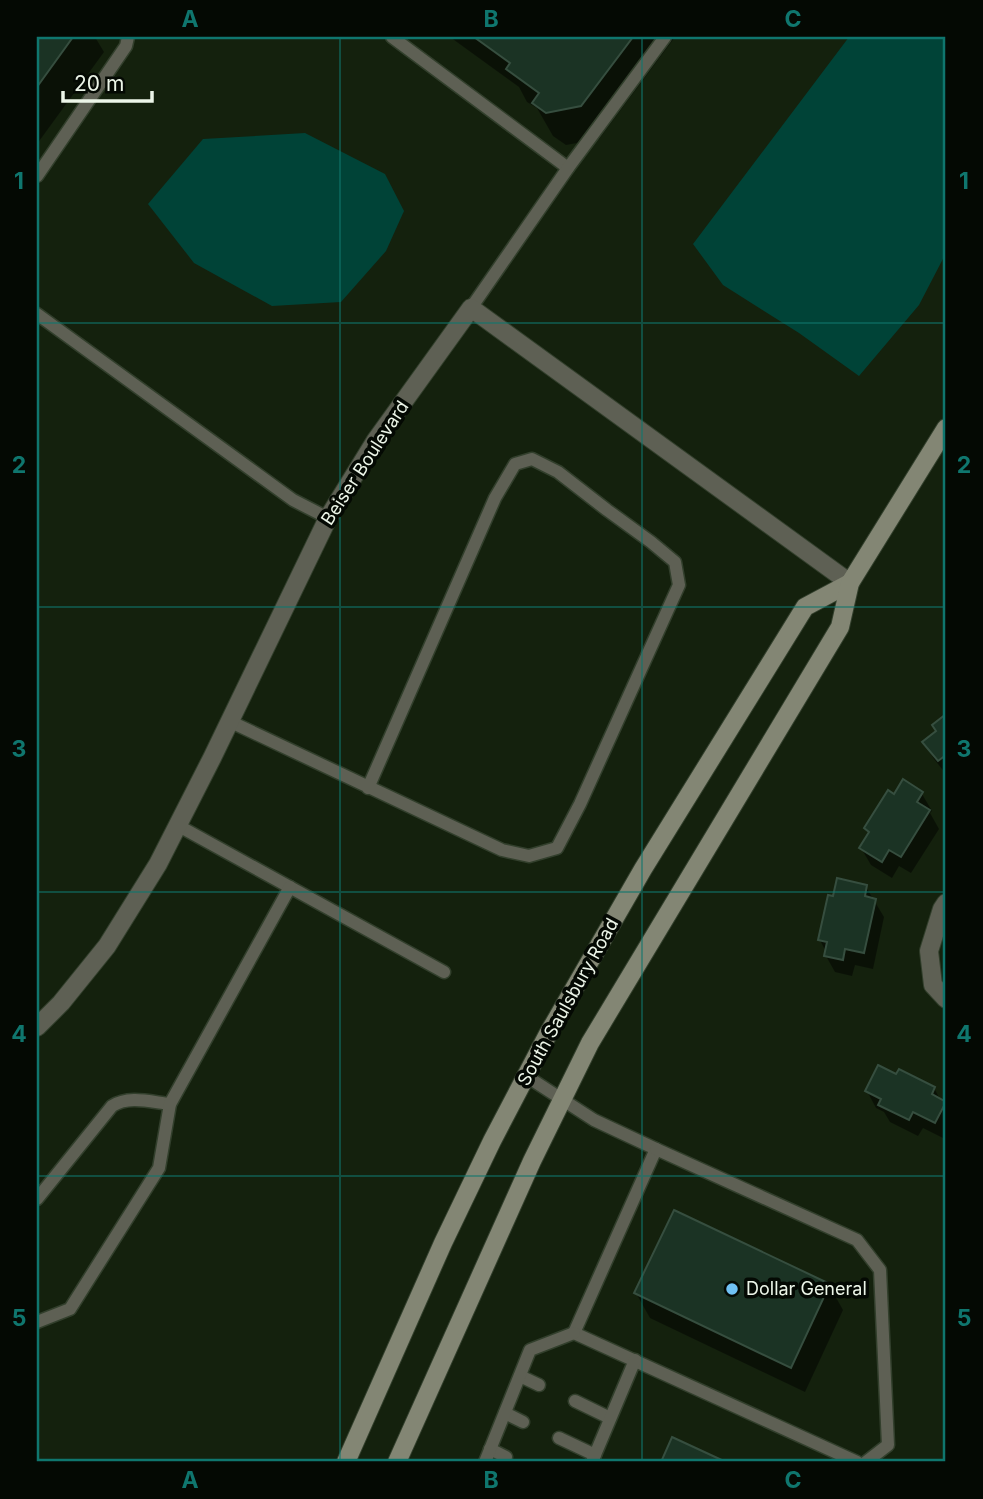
<svg xmlns="http://www.w3.org/2000/svg" width="983" height="1499" font-family="Inter,sans-serif">
	<style>
		.water { fill: #004337 }
		.shadow { fill: #0007 }
		.building { fill: #1b3324; stroke: #364e3f; stroke-width: 2 }
		.lines { fill: none; stroke-linecap: round; stroke-linejoin: round }
		.lane-casing { stroke: #323f2c; stroke-width: 15 }
		.street-casing { stroke: #323f2c; stroke-width: 20 }
		.secondary-casing { stroke: #323f2c; stroke-width: 20 }
		.lane { stroke: #5e6054; stroke-width: 12 }
		.street { stroke: #5e6054; stroke-width: 18 }
		.secondary { stroke: #838674; stroke-width: 18 }
		.grid { fill: none; stroke: #0f766e; stroke-width: 2; stroke-opacity: 0.55 }
		.poi-dot { fill: #70c1f4; stroke: #040903; stroke-width: 2.5 }
		.labels { text-anchor: middle; stroke-width: 7; stroke-linejoin: round; paint-order: stroke }
		.street-label { font-size: 18px; fill: #ecf5e8; stroke: #040903 }
		.poi-label { font-size: 18px; fill: #ecf5e8; stroke: #040903; text-anchor: start }
		.neatline { fill: none; stroke: #0f766e; stroke-width: 2.5 }
		.grid-label { font-size: 23px; text-anchor: middle; font-weight: bold; fill: #0f766e }
	</style>
	<rect width="100%" height="100%" fill="#14210d"/>
	<g class="water">
		<path d="M849,37H946V253L919,305L859,376L799,333L723,285L693,244Z"/>
		<path d="M305,133L385,174L404,211L386,251L341,302L272,306L194,263L148,204L203,139Z"/>
	</g>
	<g class="shadow">
		<path d="M37,37H95L104,52L37,144Z"/>
		<path d="M450,37H675L599,139L566,145L553,136L537,108L527,102L519,87Z"/>
		<path d="M946,716V774L934,759L925,743L938,732L934,726Z"/>
		<path d="M922,794L932,811L930,813L939,829L911,873L899,866L892,878L871,865L861,848L870,834L866,828L894,796Z"/>
		<path d="M866,887L884,917L873,969L855,965L852,976L835,972L826,956V952L820,940Z"/>
		<path d="M897,1077L934,1088L941,1101L945,1103L946,1136L945,1139L923,1128L918,1136L890,1122L884,1112L876,1108L867,1091Z"/>
		<path d="M829,1285L843,1310L805,1392L650,1318L636,1293Z"/>
	</g>
	<g class="building">
		<path d="M37,37H73L37,87Z"/>
		<path d="M474,37H633L581,106L546,113L532,103L539,93L506,69L510,63Z"/>
		<path d="M946,714V755L938,761L922,742L936,731L932,725Z"/>
		<path d="M903,779L923,792L917,802L930,810L901,857L889,850L882,862L859,848L869,832L864,828L888,790L894,794Z"/>
		<path d="M837,878L867,885L865,896L876,899L864,953L845,949L843,960L824,956L827,942L818,940L828,895L833,896Z"/>
		<path d="M878,1065L896,1074L899,1069L935,1087L932,1094L946,1102L935,1123L913,1112L909,1120L878,1105L881,1099L865,1091Z"/>
		<path d="M674,1210L830,1284L791,1368L634,1293Z"/>
		<path d="M672,1437L726,1462H661Z"/>
	</g>
	<g class="lines">
		<defs>
			<g id="lane">
				<path d="M392,37L568,168"/>
				<path d="M37,176L126,46L128,37"/>
				<path d="M471,308L568,168L665,37"/>
				<path d="M37,314L293,500L328,518"/>
				<path d="M229,721L502,850L529,856L557,848L580,804L679,585L675,562L651,542L607,510L558,472L532,459L515,464L495,498L368,788"/>
				<path d="M177,825L444,972"/>
				<path d="M526,1076L594,1120L656,1149L574,1333L857,1462"/>
				<path d="M656,1149L857,1240L880,1270L888,1445L866,1462"/>
				<path d="M37,1199L112,1106C129,1095 151,1102 170,1104"/>
				<path d="M37,1322L70,1309L159,1168L170,1104L290,887"/>
				<path d="M520,1376L539,1385"/>
				<path d="M575,1401L610,1418"/>
				<path d="M505,1413L523,1422"/>
				<path d="M559,1438L595,1455"/>
				<path d="M490,1449L506,1457"/>
				<path d="M485,1462L530,1350L574,1333"/>
				<path d="M592,1462L635,1360"/>
			</g>
			<g id="street">
				<path d="M946,903L942,909L929,951L933,985L946,999"/>
				<path d="M37,1027L61,1003L107,946L158,864L212,758L328,518L376,440L471,308L850,583"/>
			</g>
			<g id="secondary">
				<path d="M346,1462L443,1243L492,1141L548,1034L643,869L805,607L850,583"/>
				<path d="M397,1462L532,1161L590,1043L840,627L850,583L946,428"/>
			</g>
		</defs>
		<use href="#lane" class="lane-casing"/>
		<use href="#street" class="street-casing"/>
		<use href="#secondary" class="secondary-casing"/>
		<use href="#lane" class="lane"/>
		<use href="#street" class="street"/>
		<use href="#secondary" class="secondary"/>
	</g>
	<path class="grid" d="M340,37V1462M642,37V1462M37,323H946M37,607H946M37,892H946M37,1176H946"/>
	<circle class="poi-dot" cx="732" cy="1289" r="7"/>
	<g class="labels">
		<g class="street-label">
			<text transform="translate(365 463) rotate(-57)" y="6">Beiser Boulevard</text>
			<text transform="translate(568 1002) rotate(-61)" y="6">South Saulsbury Road</text>
		</g>
		<g class="poi-label">
			<text x="746" y="1295">Dollar General</text>
		</g>
	</g>
	<rect width="983" height="1499" fill="none" stroke="#040903" stroke-width="77"/>
	<path d="M63 91v10h89v-10" fill="none" stroke="#ecf5e8" stroke-width="3.5"/>
	<text x="74" y="91" font-size="21" fill="#ecf5e8" stroke="#040903" stroke-width="5" paint-order="stroke">20 m</text>
	<rect x="38" y="38" width="906" height="1422" class="neatline"/>
	<g class="grid-label">
		<text x="190" y="27">A</text>
		<text x="491" y="27">B</text>
		<text x="793" y="27">C</text>
		<text x="19" y="189">1</text>
		<text x="964" y="189">1</text>
		<text x="19" y="473">2</text>
		<text x="964" y="473">2</text>
		<text x="19" y="757">3</text>
		<text x="964" y="757">3</text>
		<text x="19" y="1042">4</text>
		<text x="964" y="1042">4</text>
		<text x="19" y="1326">5</text>
		<text x="964" y="1326">5</text>
		<text x="190" y="1488">A</text>
		<text x="491" y="1488">B</text>
		<text x="793" y="1488">C</text>
	</g>
</svg>
